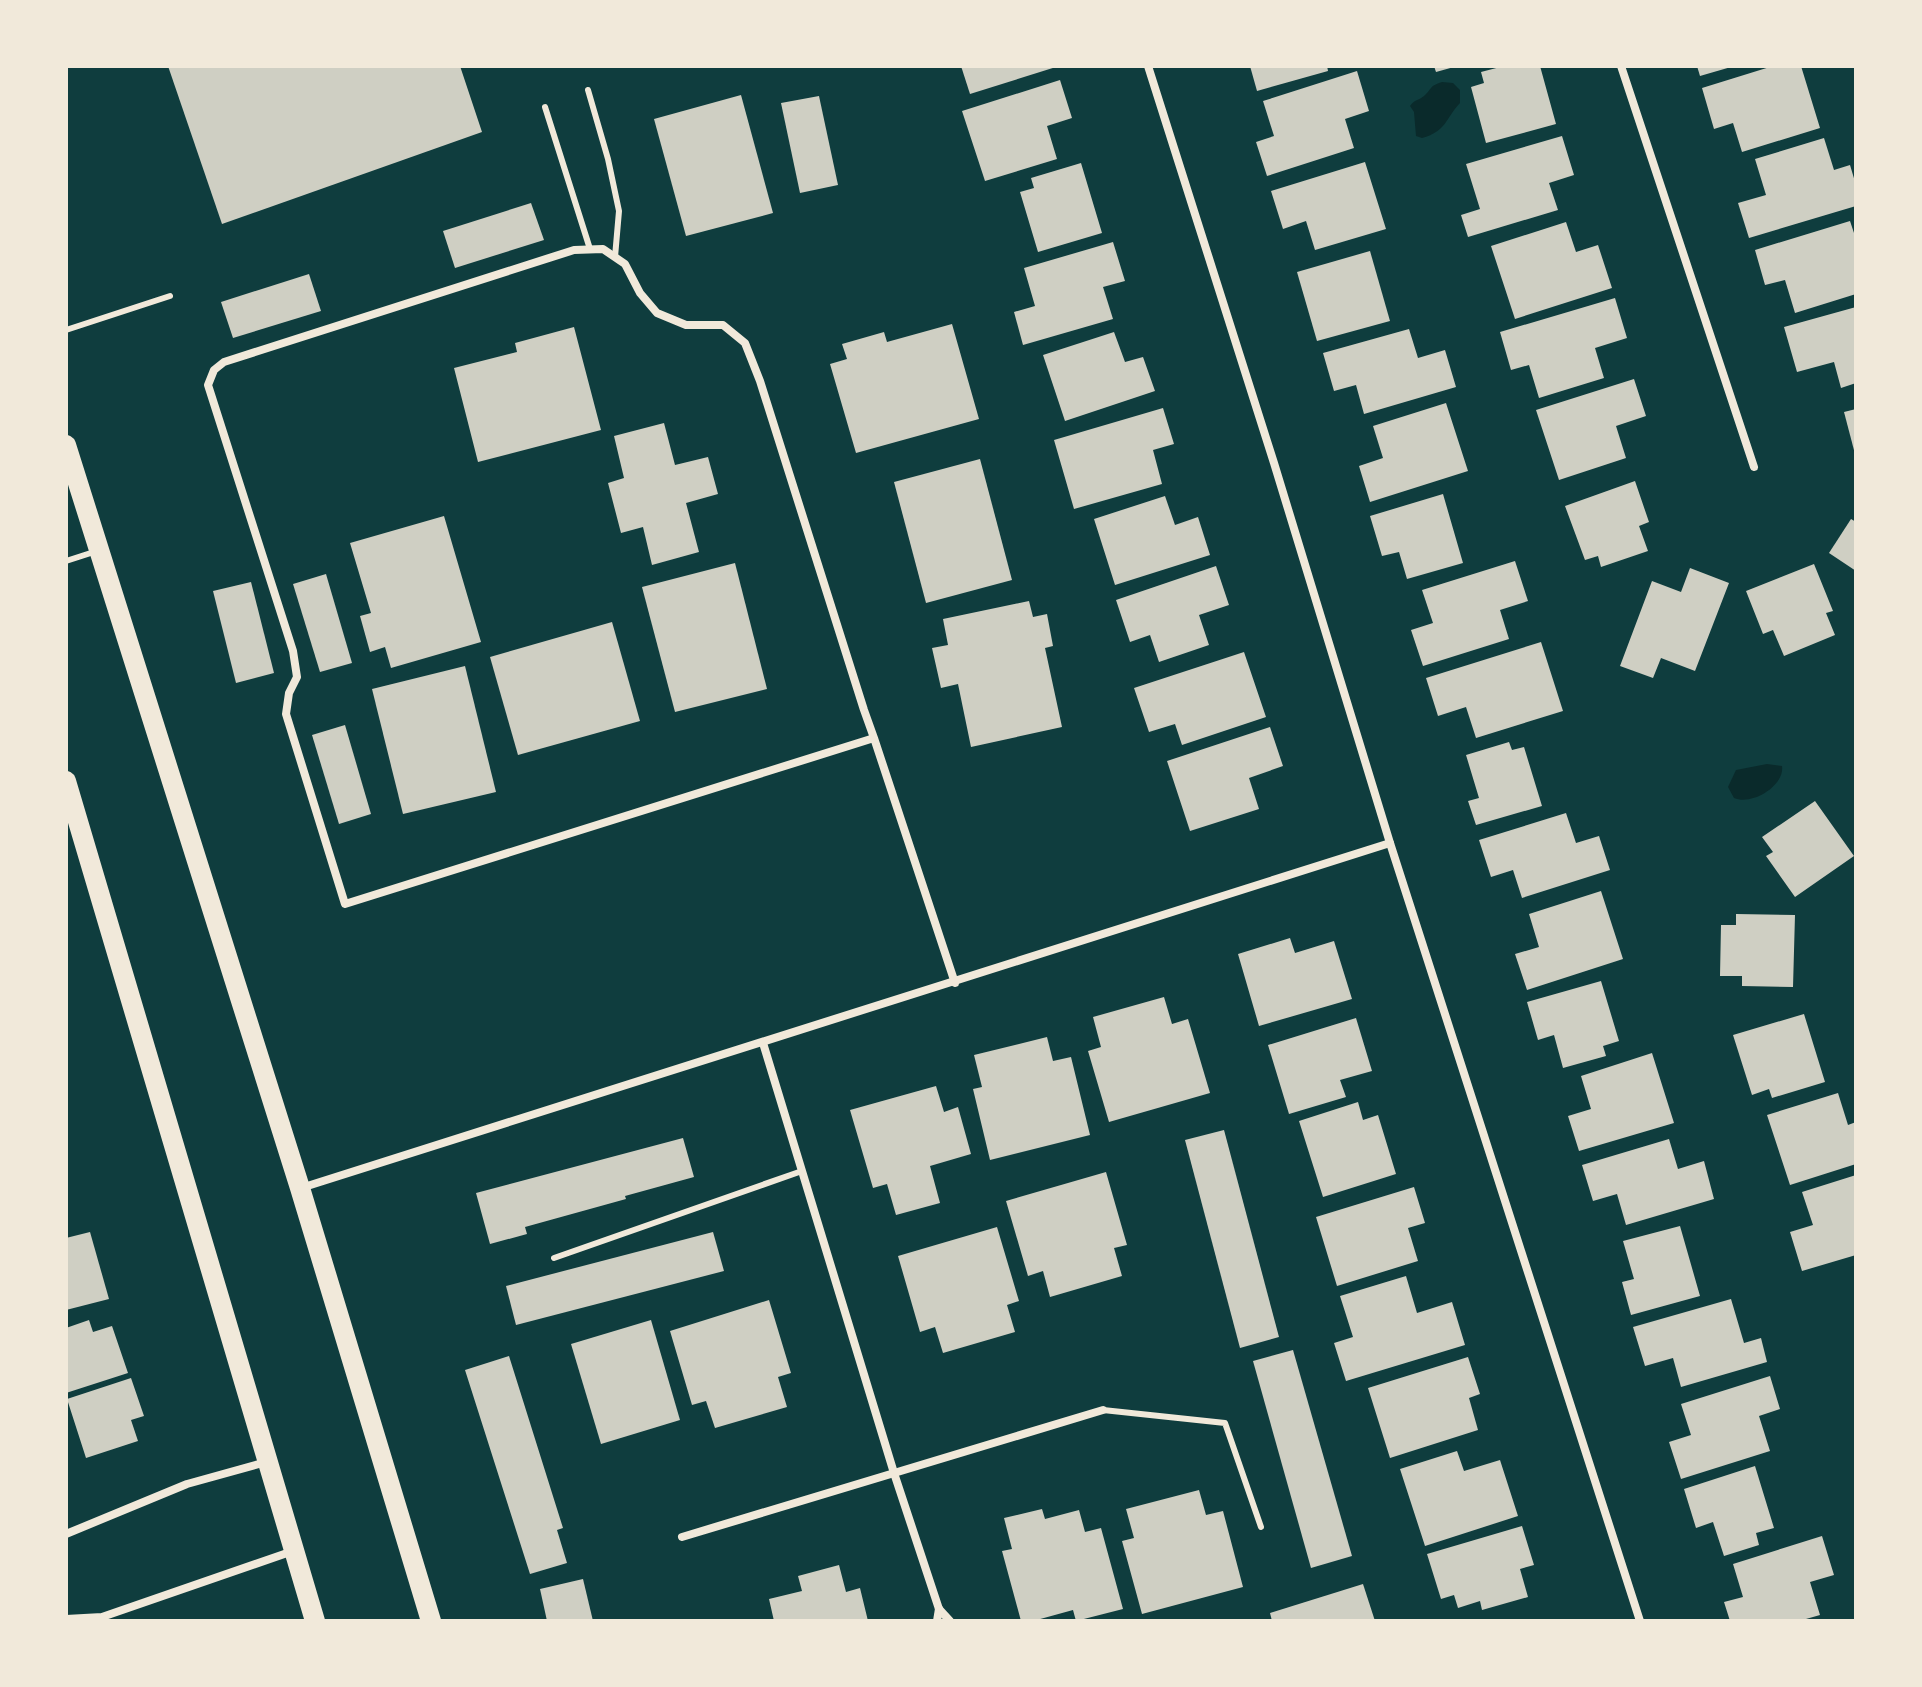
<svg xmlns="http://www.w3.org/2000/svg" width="1922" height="1687" font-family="'Golos Text',sans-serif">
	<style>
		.water { fill: #0a2a2b }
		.building { fill: #cfcfc3 }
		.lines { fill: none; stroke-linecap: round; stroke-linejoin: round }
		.service { stroke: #f1e9da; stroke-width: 6 }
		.minor { stroke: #f1e9da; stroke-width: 8 }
		.primary { stroke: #f1e9da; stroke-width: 20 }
	</style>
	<rect width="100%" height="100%" fill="#0f3d3e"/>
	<g class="water">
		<path d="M1442,82L1453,83L1460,90V103C1445,119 1447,131 1422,138L1416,136L1414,112L1410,106C1415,99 1418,101 1424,96C1432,89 1429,86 1442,82Z"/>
		<path d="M1767,764L1782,766C1785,785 1753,806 1734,798L1728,787L1736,770Z"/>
	</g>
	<g class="building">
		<path d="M168,66H460L482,132L222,224Z"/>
		<path d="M961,66H1056V67L970,94Z"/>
		<path d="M1250,66H1327L1328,71L1257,91Z"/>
		<path d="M1434,66H1454V67L1436,72Z"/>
		<path d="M1504,66H1540L1556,124L1486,143L1471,87L1484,83L1481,72Z"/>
		<path d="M1697,66H1731V67L1700,76Z"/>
		<path d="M1773,66H1801L1820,128L1742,152L1733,123L1714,129L1702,88Z"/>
		<path d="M1357,71L1369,111L1345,119L1354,148L1267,176L1256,142L1274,136L1263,101Z"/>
		<path d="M1060,80L1072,118L1047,126L1057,159L985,181L962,111Z"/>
		<path d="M741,95L773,213L686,236L654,119Z"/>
		<path d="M819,96L838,185L800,193L781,103Z"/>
		<path d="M1562,136L1574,175L1549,183L1558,210L1468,237L1461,215L1480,209L1466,164Z"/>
		<path d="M1824,138L1834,170L1850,165L1856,185V206L1749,238L1738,203L1766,195L1755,159Z"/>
		<path d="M1365,162L1386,229L1315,250L1306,221L1283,229L1271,191Z"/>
		<path d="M1081,163L1102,233L1038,252L1020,192L1034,188L1031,178Z"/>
		<path d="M531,203L544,240L455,268L443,231Z"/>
		<path d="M1850,221L1856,239V294L1795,313L1785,280L1765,285L1755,250Z"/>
		<path d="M1566,222L1576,252L1598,245L1612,288L1515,319L1491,246Z"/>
		<path d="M1113,242L1125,281L1103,287L1113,319L1023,345L1014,312L1035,306L1024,268Z"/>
		<path d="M1370,251L1390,321L1317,341L1297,272Z"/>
		<path d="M309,274L321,311L233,338L221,302Z"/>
		<path d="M1615,298L1627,338L1595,348L1604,378L1539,398L1529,365L1511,370L1500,332Z"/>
		<path d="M1856,307V383L1841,388L1834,362L1797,372L1784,327Z"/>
		<path d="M952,324L979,419L856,453L830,364L847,359L842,344L884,332L887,342Z"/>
		<path d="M574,327L601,430L478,462L454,368L517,352L515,343Z"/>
		<path d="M1409,329L1418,358L1445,350L1456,387L1364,414L1356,385L1334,391L1323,353Z"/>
		<path d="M1114,332L1125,362L1143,357L1155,391L1065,421L1043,355Z"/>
		<path d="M1634,379L1646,416L1616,426L1626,458L1559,480L1536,410Z"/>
		<path d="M1446,403L1468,471L1370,502L1359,466L1383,458L1373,426Z"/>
		<path d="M1163,408L1174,444L1153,450L1162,484L1074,509L1054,440Z"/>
		<path d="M1856,409V454H1855L1844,412Z"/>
		<path d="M664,423L675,465L708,457L718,494L686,503L699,552L652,565L643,527L621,533L608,483L624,478L614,436Z"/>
		<path d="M980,459L1012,580L926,603L894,482Z"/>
		<path d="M1635,481L1649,522L1639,526L1648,551L1601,567L1598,556L1585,560L1565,506Z"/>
		<path d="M1443,494L1463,563L1407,579L1399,552L1382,556L1370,516Z"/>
		<path d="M1165,496L1175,525L1198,517L1210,555L1115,585L1094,519Z"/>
		<path d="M444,516L481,642L391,668L385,647L370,652L360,616L371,613L350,543Z"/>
		<path d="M1851,519L1856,522V571L1829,553Z"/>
		<path d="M1515,561L1528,601L1500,610L1509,639L1423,666L1411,630L1433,623L1422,590Z"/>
		<path d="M735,563L767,689L675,712L642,587Z"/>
		<path d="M1814,564L1833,611L1826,613L1835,635L1784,656L1773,630L1763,634L1746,591Z"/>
		<path d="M1216,566L1229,605L1199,615L1209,645L1159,662L1150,635L1130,642L1116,600Z"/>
		<path d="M1690,568L1729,583L1695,671L1661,658L1653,678L1620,666L1652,581L1681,592Z"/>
		<path d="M326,574L352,663L320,672L293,584Z"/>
		<path d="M251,582L274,673L236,683L213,591Z"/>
		<path d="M1029,601L1033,617L1047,614L1053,646L1045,648L1062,727L971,747L958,684L941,688L932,648L948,645L943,619Z"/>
		<path d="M612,622L640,721L518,755L490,657Z"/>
		<path d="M1541,642L1563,711L1476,738L1466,707L1438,716L1426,678Z"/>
		<path d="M1244,652L1266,717L1182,745L1175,724L1149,732L1134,688Z"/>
		<path d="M465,666L496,792L403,814L372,689Z"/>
		<path d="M345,725L371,814L339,824L312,735Z"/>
		<path d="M1270,727L1283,766L1249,778L1259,809L1190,831L1167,761Z"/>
		<path d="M1509,742L1512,750L1524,747L1542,806L1476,825L1468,801L1479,798L1466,755Z"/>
		<path d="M1815,801L1854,856L1795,897L1766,856L1773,852L1762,837Z"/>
		<path d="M1566,813L1576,843L1599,836L1610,870L1522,898L1513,870L1491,877L1479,840Z"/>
		<path d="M1601,891L1623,959L1527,990L1515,954L1539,947L1529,914Z"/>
		<path d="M1736,914L1795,915L1793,987L1742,986V976H1720L1721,925H1736Z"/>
		<path d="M1290,938L1295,953L1334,941L1352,999L1259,1026L1238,954Z"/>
		<path d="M1601,981L1619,1041L1603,1046L1606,1056L1563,1068L1554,1035L1538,1040L1527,1002Z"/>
		<path d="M1164,997L1172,1024L1188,1019L1210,1093L1109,1122L1088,1051L1101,1047L1093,1017Z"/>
		<path d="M1804,1014L1825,1082L1772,1098L1769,1089L1752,1095L1733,1035Z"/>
		<path d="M1356,1018L1372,1071L1340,1080L1346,1097L1289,1114L1268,1045Z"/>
		<path d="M1047,1037L1053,1061L1071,1057L1090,1135L990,1160L973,1089L982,1087L974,1055Z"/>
		<path d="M1652,1053L1674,1123L1579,1151L1568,1116L1591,1109L1581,1076Z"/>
		<path d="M936,1086L944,1112L958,1107L971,1154L930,1166L940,1203L896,1215L887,1184L873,1188L850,1110Z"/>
		<path d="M1838,1093L1848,1125L1856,1122V1164L1790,1185L1767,1115Z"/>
		<path d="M1358,1102L1363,1120L1378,1115L1396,1174L1323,1197L1299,1121Z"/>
		<path d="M1224,1130L1279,1337L1240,1348L1185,1140Z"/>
		<path d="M683,1138L694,1177L625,1196L626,1199L525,1227L527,1234L490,1244L476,1193Z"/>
		<path d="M1669,1139L1678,1169L1704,1161L1714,1199L1626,1225L1617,1194L1593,1201L1582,1165Z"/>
		<path d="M1106,1172L1127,1245L1114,1248L1122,1276L1050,1297L1043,1271L1028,1276L1006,1201Z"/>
		<path d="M1856,1175V1255L1802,1271L1790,1232L1813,1225L1802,1192Z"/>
		<path d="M1414,1187L1425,1223L1408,1228L1418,1261L1337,1286L1316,1217Z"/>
		<path d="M1680,1226L1700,1296L1631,1315L1622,1282L1634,1279L1623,1241Z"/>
		<path d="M997,1227L1019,1301L1007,1305L1015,1332L943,1353L935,1327L920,1332L898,1256Z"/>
		<path d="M90,1232L109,1299L66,1310V1238Z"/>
		<path d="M713,1232L724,1271L516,1325L506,1286Z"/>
		<path d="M1406,1276L1417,1313L1452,1302L1465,1345L1346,1381L1334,1343L1353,1337L1340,1296Z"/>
		<path d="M1731,1299L1744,1343L1761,1338L1767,1362L1681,1387L1673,1358L1645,1366L1633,1327Z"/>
		<path d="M769,1300L791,1373L778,1377L787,1407L715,1428L706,1401L692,1405L670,1331Z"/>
		<path d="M89,1320L93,1332L112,1326L128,1373L66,1393V1328Z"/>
		<path d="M651,1320L680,1420L601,1444L571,1344Z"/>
		<path d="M1293,1350L1352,1556L1311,1568L1253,1361Z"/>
		<path d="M509,1356L563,1528L557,1530L567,1563L530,1574L465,1370Z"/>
		<path d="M1468,1357L1480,1394L1469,1398L1478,1430L1390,1458L1368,1388Z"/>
		<path d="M1770,1376L1780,1409L1759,1416L1770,1451L1681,1479L1669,1442L1691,1435L1681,1404Z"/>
		<path d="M131,1378L144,1416L131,1420L138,1441L86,1458L67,1399Z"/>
		<path d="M1457,1451L1464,1471L1500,1460L1518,1516L1425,1546L1400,1469Z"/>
		<path d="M1755,1466L1774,1528L1756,1533L1759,1545L1724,1556L1713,1522L1696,1528L1684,1489Z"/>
		<path d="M1199,1490L1206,1515L1223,1511L1243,1587L1142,1614L1122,1541L1134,1538L1126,1509Z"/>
		<path d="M1042,1509L1045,1519L1079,1510L1085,1532L1101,1528L1123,1609L1076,1621L1073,1610L1033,1621H1021L1002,1551L1012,1549L1004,1518Z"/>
		<path d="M1522,1526L1534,1565L1520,1569L1528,1597L1482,1610L1480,1601L1458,1608L1454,1595L1441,1599L1427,1554Z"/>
		<path d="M1822,1536L1834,1575L1810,1582L1820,1615L1799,1621H1730L1724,1602L1743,1597L1733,1564Z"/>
		<path d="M839,1565L846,1592L860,1588L868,1621H774L769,1599L802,1591L798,1576Z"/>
		<path d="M583,1579L593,1621H547L540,1589Z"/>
		<path d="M1363,1584L1375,1621H1272L1270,1613Z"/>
	</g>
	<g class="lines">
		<g class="service">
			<path d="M588,90L608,159L619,211L615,257"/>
			<path d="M545,107L590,249"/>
			<path d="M66,330L170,296"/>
			<path d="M66,561L97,551"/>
			<path d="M554,1258L802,1171"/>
			<path d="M1103,1410L1225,1423L1261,1527"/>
		</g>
		<g class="minor">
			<path d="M1148,66L1274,463L1390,843L1640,1621"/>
			<path d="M1621,66L1754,467"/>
			<path d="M874,738L345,904L286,714L289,693L297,677L293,651L208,385L214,370L224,362L574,250L603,249L625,264L640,293L657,313L686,325H723L745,343L760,381L864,710L874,738L955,983"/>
			<path d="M763,1043L894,1473L939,1609L950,1621"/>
			<path d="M301,1188L1390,843"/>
			<path d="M66,1534L187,1484L266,1462"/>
			<path d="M682,1537L1103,1410"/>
			<path d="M66,1619L102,1617L293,1551"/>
			<path d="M937,1621L939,1609"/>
		</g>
		<g class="primary">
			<path d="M66,445L300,1188L431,1621"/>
			<path d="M66,781L315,1621"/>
		</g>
	</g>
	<rect width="1922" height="1687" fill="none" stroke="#f1e9da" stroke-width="136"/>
</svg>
